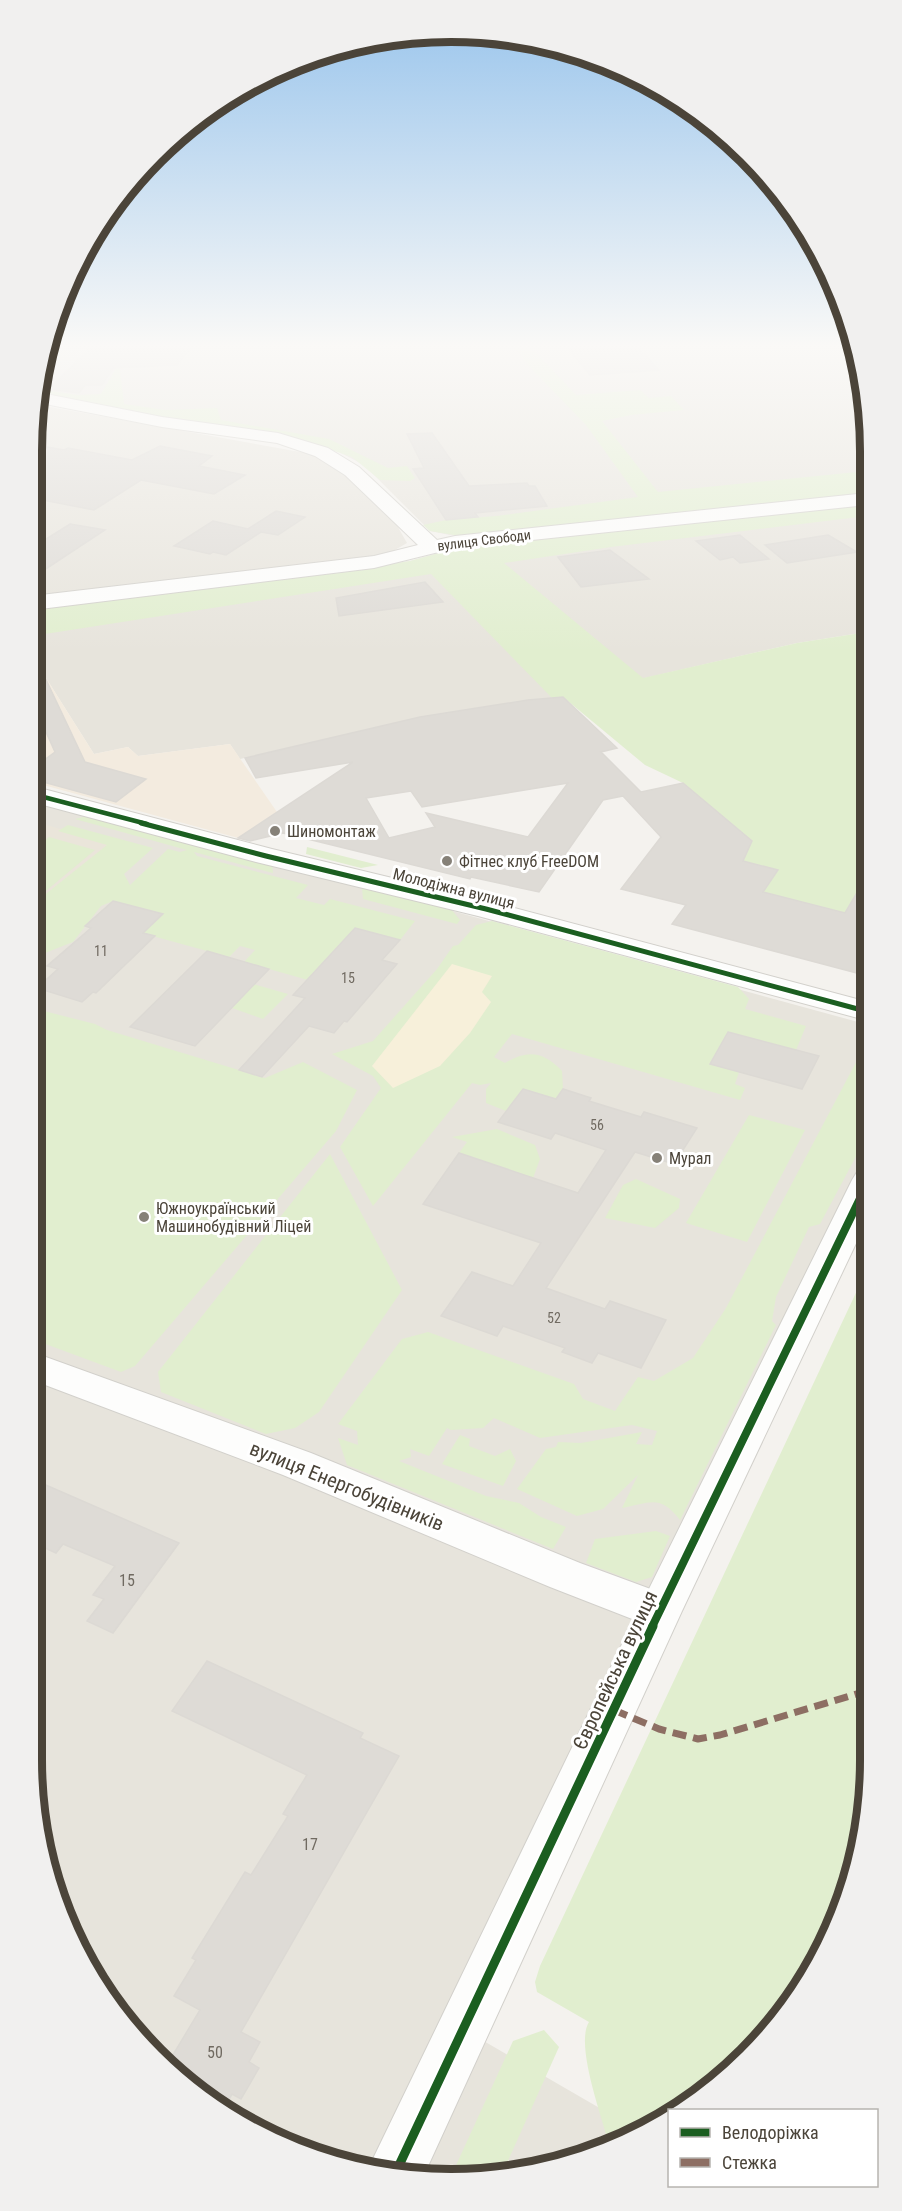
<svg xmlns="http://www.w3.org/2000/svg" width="902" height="2211" font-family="'Roboto Condensed',sans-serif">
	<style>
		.residential { fill: #e7e4dc }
		.commercial { fill: #f3ebdf }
		.industrial { fill: #e6e2de }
		.education { fill: #eae5da }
		.green { fill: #e1eecf }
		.sand { fill: #f7f0da }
		.building { fill: #dedbd6; stroke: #dcd9d4; stroke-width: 1.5; fill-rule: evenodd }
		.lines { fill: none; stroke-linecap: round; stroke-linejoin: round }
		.minor-casing { stroke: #d2d0cb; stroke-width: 2 }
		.tertiary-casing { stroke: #d2d0cb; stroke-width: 2 }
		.minor { fill: #fdfdfc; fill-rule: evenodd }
		.tertiary { fill: #fdfdfc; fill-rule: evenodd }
		.quiet { stroke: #8d6e63; stroke-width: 7; stroke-dasharray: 14 7; stroke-linecap: butt }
		.cycleway-far3-casing { stroke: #fff; stroke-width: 8 }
		.cycleway-far2-casing { stroke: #fff; stroke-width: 9 }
		.cycleway-far1-casing { stroke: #fff; stroke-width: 11 }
		.cycleway-casing { stroke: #fff; stroke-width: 13 }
		.cycleway-far3 { stroke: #1b5e20; stroke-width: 4.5 }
		.cycleway-far2 { stroke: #1b5e20; stroke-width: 5 }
		.cycleway-far1 { stroke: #1b5e20; stroke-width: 8 }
		.cycleway { stroke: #1b5e20; stroke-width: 9 }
		.poi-dot { fill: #868178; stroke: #fff; stroke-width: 2 }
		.labels { text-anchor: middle; stroke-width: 6; stroke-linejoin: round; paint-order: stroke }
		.far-street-label { font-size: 14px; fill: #4b4439; stroke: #fff }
		.number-label { font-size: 14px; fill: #706a61 }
		.poi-label { font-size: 16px; fill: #4b4439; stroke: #fff; text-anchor: start }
		.street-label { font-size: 16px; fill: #4b4439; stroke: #fff }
		.near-number-label { font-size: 16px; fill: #706a61 }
		.near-street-label { font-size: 20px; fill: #4b4439; stroke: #fff }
		.rim { fill: none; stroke: #4b4439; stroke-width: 8 }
	</style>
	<rect width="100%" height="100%" fill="#f4f2ee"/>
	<g class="residential">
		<path d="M49,343H851L867,396V495L450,535L430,531L364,465L337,451L311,443L41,396Z"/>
		<path d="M39,405L317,455L333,462L395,522L407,543L383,557L32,598V451Z"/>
		<path d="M867,502V632L797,643L563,697L528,700L420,717L240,759L230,744L138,756L128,747L94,754L41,670H32V607L378,566L410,561L468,545Z"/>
		<path d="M32,796L869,1025V1146L444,2018L641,2132L612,2147L533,2171L396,2176L316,2157L242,2123L135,2036L88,1969L54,1895L32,1760Z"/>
	</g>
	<path class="commercial" d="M32,670H41L94,754L128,747L138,756L230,744L277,812L257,825L263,838L242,839L32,782Z"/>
	<path class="industrial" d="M75,343H131L101,394L78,395L44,389Z"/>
	<path class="education" d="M32,821L140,851L32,939Z"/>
	<g class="green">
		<path d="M512,343H527L576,395L640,390L649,398L671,396L684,410L631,415L602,421L658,492L867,471V495L466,537L430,531L423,525L446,520L496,516L638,497L586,425L527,364Z"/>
		<path d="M119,363L124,404L165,410L217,408L221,420L329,439L388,468L407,466L415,478L410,481L380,480L352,457L311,443L41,396L43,381L50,380L44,390L78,395L101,394Z"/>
		<path d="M867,502V516L611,547L504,563L643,678L797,643L867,632L868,892L859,890L845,913L763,892L778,870L743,861L751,841L683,783L645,765L563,697L552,698L431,574L32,636V607L163,588L378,566L410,561L468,545Z"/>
		<path d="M95,814L272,863L273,873L194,852L197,856L308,885L296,898L324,905L330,899L415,921L400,940L355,928L332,953L315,982L244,962L255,950L240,946L229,957L138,932L147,923L152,925L163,914L113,901L101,906L73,942L45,953L32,962V905L107,845L58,831L68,825L153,848L124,874L130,885L168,849L180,852L187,850L75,819Z"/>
		<path d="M49,837L95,850L35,900L32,899V851Z"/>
		<path d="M307,847L378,865L361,868L306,854Z"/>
		<path d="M362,888L451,909L460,920L457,924L363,899Z"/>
		<path d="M492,921L738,987L749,999L745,1009L806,1026L796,1050L728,1033L710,1064L739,1072L735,1084L745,1088L740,1100L512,1034L494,1057L505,1063C528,1049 544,1052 562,1071L563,1089L556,1099L523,1089L506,1111L486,1103V1089L491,1083L480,1085L472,1083L373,1206L340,1147L381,1088L373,1076L332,1054L373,1041L437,969L453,946L458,945L476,925Z"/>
		<path d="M250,983L288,994L263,1019L232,1008Z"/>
		<path d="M32,1008L95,1024L107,1030L265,1078L303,1062L357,1090L336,1131L135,1366L121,1372L32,1339Z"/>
		<path d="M863,1049L869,1053V1132L820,1224L809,1227L776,1297L772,1321L776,1325L680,1520C660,1494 650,1503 622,1508L638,1475L603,1509L577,1516L517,1489L546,1449L556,1447L558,1442L581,1443L642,1432L636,1444L652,1445L657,1431L632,1425L540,1438L494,1418L483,1428L451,1430L447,1428L429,1456L410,1449L411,1457L399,1461L486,1496L519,1503L541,1517L566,1527L553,1549L347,1465L338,1438L358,1445L357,1431L338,1424L402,1339L428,1332L574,1384L583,1399L615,1411L638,1377L654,1381L693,1358L726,1308Z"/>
		<path d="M749,1115L805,1130L747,1242L686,1223Z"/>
		<path d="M497,1129L535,1145L540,1159L533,1178L459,1153L467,1142L452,1137Z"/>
		<path d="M330,1154L402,1290L319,1412L295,1428L266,1434L161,1392L158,1372Z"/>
		<path d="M636,1179L680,1199L679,1208L655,1228L605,1218L623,1185Z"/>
		<path d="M869,1265L870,1760L848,1895L784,2015L684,2109L670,2110L669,2117L616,2145L608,2141C601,2114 575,2044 589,2022L537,1992L535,1982L540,1966Z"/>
		<path d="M460,1435L470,1439L469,1446L495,1456L510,1449L516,1461L503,1486L442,1464Z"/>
		<path d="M656,1531L670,1536L652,1577L636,1582L586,1563L595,1539Z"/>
		<path d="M544,2030L559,2047L503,2172L452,2174L513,2041Z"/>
	</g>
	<path class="sand" d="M452,964L492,976L482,992L491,1002L470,1033L440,1066L393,1088L372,1066Z"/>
	<g class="building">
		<path d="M95,343H168L194,344L177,365L113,368L102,385H85L79,393L49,389Z"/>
		<path d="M563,343H634L659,370L590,375Z"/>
		<path d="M432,433L469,486L527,483L529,486H535L547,506L475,513L478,517L446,520L413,469L424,468L407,434Z"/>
		<path d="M41,446L64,450L68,448L132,460L160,446L212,456L199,466L245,475L214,494L141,480L94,510L32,498V451Z"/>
		<path d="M276,511L305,517L278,535L261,532L226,555L213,552L210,554L174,546L213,521L248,529Z"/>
		<path d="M70,524L105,530L32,578V542L43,541Z"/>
		<path d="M740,535L769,559L740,563L733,557L720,560L696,541Z"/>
		<path d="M828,535L857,552L787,563L765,545Z"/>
		<path d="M610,550L649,579L581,587L558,557Z"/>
		<path d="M425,582L443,602L339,616L336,598Z"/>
		<path d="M32,650L85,762L146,779L116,802L32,779V769L55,752L32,701Z"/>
		<path d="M563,697L617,748L601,752L641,792L683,783L752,841L743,861L778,870L763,892L845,913L868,874V976L672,924L686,905L621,889L661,837L623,796L603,800L539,892L471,877L470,879L283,833L250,841L238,838L353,762L256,778L245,758L420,717L528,700ZM568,783L528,837L426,813L435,827L389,838L366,798L411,791L422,807Z"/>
		<path d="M113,901L163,914L143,933L155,936L96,993L93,992L82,1002L37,988L58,969L47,966L91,928L85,926Z"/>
		<path d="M355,928L400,940L382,960L397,964L347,1022L344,1021L334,1033L309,1026L262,1077L239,1070L305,998L293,995Z"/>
		<path d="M207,951L269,969L195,1046L130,1027Z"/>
		<path d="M728,1032L819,1056L802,1089L710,1064Z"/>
		<path d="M523,1089L556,1099L563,1089L591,1098L589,1101L641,1117L644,1112L697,1128L674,1164L635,1152L546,1288L605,1309L610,1301L666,1320L641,1368L598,1353L592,1363L562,1352L565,1348L503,1326L497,1336L441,1316L472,1272L513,1286L541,1243L423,1204L459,1153L578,1193L606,1150L555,1133L551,1139L498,1122Z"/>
		<path d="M32,1479L179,1543L113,1633L87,1621L104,1599L93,1595L115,1566L63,1544L56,1553L32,1542Z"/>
		<path d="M207,1661L363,1733L360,1738L399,1756L241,2032L260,2042L249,2062L259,2068L241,2099L232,2094L224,2109L168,2063L200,2010L174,1996L196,1960L192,1958L245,1872L251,1875L288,1816L283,1814L307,1775L172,1711Z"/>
	</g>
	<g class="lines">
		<defs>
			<path id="minor" d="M32,1352L311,1453L580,1563L675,1598L681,1611L675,1624L660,1629L645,1624L550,1587L283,1475L32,1380Z"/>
			<g id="tertiary">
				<path d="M41,393L162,417L278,433L328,448L359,467L437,540L455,536L867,493V505L455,548L374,568L32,610V596L374,556L418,545L345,475L315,456L277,443L162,427L40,403Z"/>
				<path d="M32,786L272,849L496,903L868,1002L869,1021L478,916L256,862L32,802Z"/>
				<path d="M869,1169V1216L682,1611L424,2175L396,2176L368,2169L638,1611L852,1180L857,1172Z"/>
			</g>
		</defs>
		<use href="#minor" class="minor-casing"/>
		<use href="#tertiary" class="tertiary-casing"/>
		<use href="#minor" class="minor"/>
		<use href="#tertiary" class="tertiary"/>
		<path class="quiet" d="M614,1710L659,1729L698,1739L720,1735L870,1690"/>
		<defs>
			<path id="cycleway-far3" d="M32,794L147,824"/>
			<path id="cycleway-far2" d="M141,823L266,856L486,909L869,1012"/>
			<path id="cycleway-far1" d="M652,1627L869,1180"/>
			<path id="cycleway" d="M394,2176L653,1626"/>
		</defs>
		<use href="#cycleway-far3" class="cycleway-far3-casing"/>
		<use href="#cycleway-far2" class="cycleway-far2-casing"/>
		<use href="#cycleway-far1" class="cycleway-far1-casing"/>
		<use href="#cycleway" class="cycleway-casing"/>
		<use href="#cycleway-far3" class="cycleway-far3"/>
		<use href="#cycleway-far2" class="cycleway-far2"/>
		<use href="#cycleway-far1" class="cycleway-far1"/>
		<use href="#cycleway" class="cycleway"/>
	</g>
	<linearGradient id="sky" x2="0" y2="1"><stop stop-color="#98c4ec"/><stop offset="0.53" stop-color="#faf9f7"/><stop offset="1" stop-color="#faf9f7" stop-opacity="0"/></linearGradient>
	<rect width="902" height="652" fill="url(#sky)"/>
	<g class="poi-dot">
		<circle cx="275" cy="831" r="6"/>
		<circle cx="447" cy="861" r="6"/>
		<circle cx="657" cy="1158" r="6"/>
		<circle cx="144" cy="1217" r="6"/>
	</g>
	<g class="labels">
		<g class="far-street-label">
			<text transform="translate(484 540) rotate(-7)" y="5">вулиця Свободи</text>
		</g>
		<g class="number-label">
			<text x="101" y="956">11</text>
			<text x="348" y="983">15</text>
			<text x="597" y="1130">56</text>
			<text x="554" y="1323">52</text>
		</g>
		<g class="poi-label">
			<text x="287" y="837">Шиномонтаж</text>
			<text x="459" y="867">Фітнес клуб FreeDOM</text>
			<text x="669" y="1164">Мурал</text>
			<text x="156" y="1214">Южноукраїнський<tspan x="156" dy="18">Машинобудівний Ліцей</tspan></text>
		</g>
		<g class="street-label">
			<text transform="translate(454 888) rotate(14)" y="6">Молодіжна вулиця</text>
		</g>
		<g class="near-number-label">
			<text x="127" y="1586">15</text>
			<text x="310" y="1850">17</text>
			<text x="215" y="2058">50</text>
		</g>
		<g class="near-street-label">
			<text transform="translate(347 1486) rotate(22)" y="7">вулиця Енергобудівників</text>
			<text transform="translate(615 1670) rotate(-65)" y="7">Європейська вулиця</text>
		</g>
	</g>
	<path d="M0 0H902V2211H0ZM451 42H451A409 409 0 0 1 860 451V1760A409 409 0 0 1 451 2169H451A409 409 0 0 1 42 1760V451A409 409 0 0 1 451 42Z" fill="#f1f0ef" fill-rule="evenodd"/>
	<path class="rim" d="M451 42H451A409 409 0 0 1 860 451V1760A409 409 0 0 1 451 2169H451A409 409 0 0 1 42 1760V451A409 409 0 0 1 451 42Z"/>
	<rect x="668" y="2109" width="210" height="78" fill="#ffffff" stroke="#b7b4b0" stroke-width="1.5"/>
	<rect x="680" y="2128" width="30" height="9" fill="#1b5e20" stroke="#b7b4b0" stroke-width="1.5"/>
	<text x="722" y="2139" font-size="18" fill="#4b4439">Велодоріжка</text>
	<rect x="680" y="2158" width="30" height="9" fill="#8d6e63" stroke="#b7b4b0" stroke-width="1.5"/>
	<text x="722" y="2169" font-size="18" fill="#4b4439">Стежка</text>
</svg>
